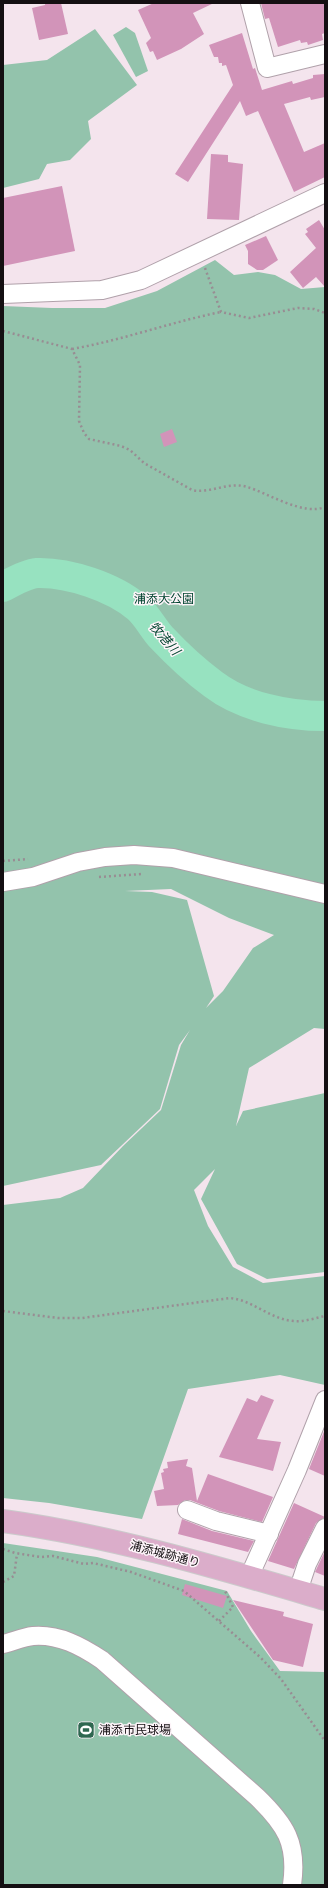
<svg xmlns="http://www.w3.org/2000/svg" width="328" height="1888" font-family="Inter,'Noto Sans JP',sans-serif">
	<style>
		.green { fill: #93c3ac; fill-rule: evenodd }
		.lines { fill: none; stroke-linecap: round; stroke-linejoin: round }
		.river { stroke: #97e2c0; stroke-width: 30 }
		.building { fill: #d294b9 }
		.minor-casing { stroke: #b0a1aa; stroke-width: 20 }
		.major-casing { stroke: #cbcacb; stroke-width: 24 }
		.path { stroke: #988d93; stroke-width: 2.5; stroke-dasharray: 2 3; stroke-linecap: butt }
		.minor { stroke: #fff; stroke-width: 18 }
		.major { stroke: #dbadca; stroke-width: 22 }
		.labels { text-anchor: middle; stroke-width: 3; stroke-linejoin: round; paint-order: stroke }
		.park-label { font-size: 12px; fill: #01442f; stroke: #fdf4f9 }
		.street-label { font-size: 12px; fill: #140f12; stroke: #fdf4f9 }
		.poi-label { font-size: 12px; fill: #140f12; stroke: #fdf4f9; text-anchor: start }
		.water-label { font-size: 13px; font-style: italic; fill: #01442f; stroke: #fdf4f9 }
	</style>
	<rect width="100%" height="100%" fill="#f4e4ed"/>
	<g class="green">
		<path d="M126,27L135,33L148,71L136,77L113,35Z"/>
		<path d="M95,29L137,85L88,121L91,139L70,160L47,164L39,179L3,188V65L47,60Z"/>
		<path d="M215,260L234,275L258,272L275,275L301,289L325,287V1029L314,1028L249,1068L236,1126L243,1111L325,1093V1272L267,1279L237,1264L201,1199L215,1169L194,1190L208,1226L233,1267L263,1283L325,1276V1385L280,1375L188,1389L142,1519L49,1503L3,1498V1205L60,1198L83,1188L123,1146L161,1110L181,1045L190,1030L179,1045L160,1109L101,1165L3,1186V306L52,308H105L157,291ZM171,889L229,918L274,935L253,948L223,991L206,1008L214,996L187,900L152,892L125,891Z"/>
		<path d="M3,1543L97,1557L227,1591L251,1631L280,1671L325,1672V1885H3Z"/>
	</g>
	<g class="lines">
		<path class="river" d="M3,587C12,582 26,574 37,573C68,572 114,587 138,608C147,616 153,628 161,637C177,654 194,670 213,684C243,707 287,716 325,716"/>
	</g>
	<g class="building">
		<path d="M45,3H61L68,34L39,40L32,8L45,5Z"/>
		<path d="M154,3H214L193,13L204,34L181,49L157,60L153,51L150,52L146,43L151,38L138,10Z"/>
		<path d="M261,3H325V33L322,34L323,40L308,45L307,42L301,43L300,40L278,47L269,18L265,19Z"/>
		<path d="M242,33L253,69L255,68L262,90L292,81L293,84L313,78V75L325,74V97L311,100L310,97L284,104L304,152L325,143V177L294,192L258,111L246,116L240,101L188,182L175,174L233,85L226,65L222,66V63H219L218,57H214L209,45Z"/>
		<path d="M211,154L228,155V162L243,164L239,220L207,219Z"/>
		<path d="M62,186L75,251L3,266V198Z"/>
		<path d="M319,220L325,230V287L316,277L303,288L290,272L316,248L305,234L308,232L306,229Z"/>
		<path d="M266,236L278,260L263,270H257L248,264V251L245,245Z"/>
		<path d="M172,429L177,442L164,447L160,434Z"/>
		<path d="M261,1395L274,1400L257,1439L281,1442L273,1471L219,1457L247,1398L257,1402Z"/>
		<path d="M325,1429V1476L309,1469Z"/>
		<path d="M188,1459L186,1466L192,1468L197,1501L208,1474L273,1497L262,1522L219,1511L190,1500H185L178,1505L157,1506L154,1491L164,1489L161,1473L164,1472L163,1469L168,1468L167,1462Z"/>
		<path d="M294,1503L325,1517L316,1523L294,1569L268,1561Z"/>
		<path d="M182,1519L212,1531L254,1541L248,1552L178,1534Z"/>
		<path d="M325,1551V1576L315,1572Z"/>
		<path d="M185,1584L227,1596L223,1608L182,1595Z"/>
		<path d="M233,1600L284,1612L283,1616L313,1624L303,1667L273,1660Z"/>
	</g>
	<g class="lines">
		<defs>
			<g id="minor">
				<path d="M250,3L267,68L325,54"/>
				<path d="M3,294L102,290L141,280L325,193"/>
				<path d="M3,882L33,877L78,862L105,857L134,855L173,858L325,894"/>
				<path d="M187,1510L216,1521L269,1534"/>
				<path d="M249,1577L297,1470L325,1400"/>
				<path d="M298,1591L307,1564L325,1528"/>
				<path d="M3,1644C12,1642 23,1637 33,1636C59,1634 81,1646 102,1660L257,1797C285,1824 298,1843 292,1885"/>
			</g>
			<path id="major" d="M3,1521C113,1536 219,1568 325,1599"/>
		</defs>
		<use href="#minor" class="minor-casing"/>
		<use href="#major" class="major-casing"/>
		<g class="path">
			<path d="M205,268L221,312L249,318L298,308L314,309L325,313"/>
			<path d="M3,331L72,349L80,365L79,421L84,433L89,439L121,446L130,450L144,463L192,490C210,494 229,481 247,487C268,493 303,516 325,507"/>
			<path d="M72,349C123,340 171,322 221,312"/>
			<path d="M3,861L28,859"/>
			<path d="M99,877L142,874"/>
			<path d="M3,1311L58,1318H82L230,1298C253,1300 271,1320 294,1321C304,1322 315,1318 325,1316"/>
			<path d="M3,1549L15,1553L41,1557L53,1556L84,1564L93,1563L131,1572L184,1591L260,1657L281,1679L325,1741"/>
			<path d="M3,1582L14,1576L17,1554"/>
			<path d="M219,1621L233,1607L225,1591"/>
		</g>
		<use href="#minor" class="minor"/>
		<use href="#major" class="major"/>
	</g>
	<defs>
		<symbol id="stadium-square" viewBox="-11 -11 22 22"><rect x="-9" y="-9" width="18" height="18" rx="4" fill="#2e6750" stroke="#fdf4f9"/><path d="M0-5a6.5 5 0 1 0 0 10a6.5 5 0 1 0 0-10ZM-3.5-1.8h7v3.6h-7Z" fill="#fff"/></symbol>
	</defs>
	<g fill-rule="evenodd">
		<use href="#stadium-square" x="76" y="1720" width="20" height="20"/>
	</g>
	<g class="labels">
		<g class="park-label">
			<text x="164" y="603">浦添大公園</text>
		</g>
		<g class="street-label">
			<text transform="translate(165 1554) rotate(15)" y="4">浦添城跡通り</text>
		</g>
		<g class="poi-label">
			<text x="99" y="1734">浦添市民球場</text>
		</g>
		<g class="water-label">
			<text transform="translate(165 638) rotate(49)" y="5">牧港川</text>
		</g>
	</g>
	<rect width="328" height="1888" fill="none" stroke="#140f12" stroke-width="8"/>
</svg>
